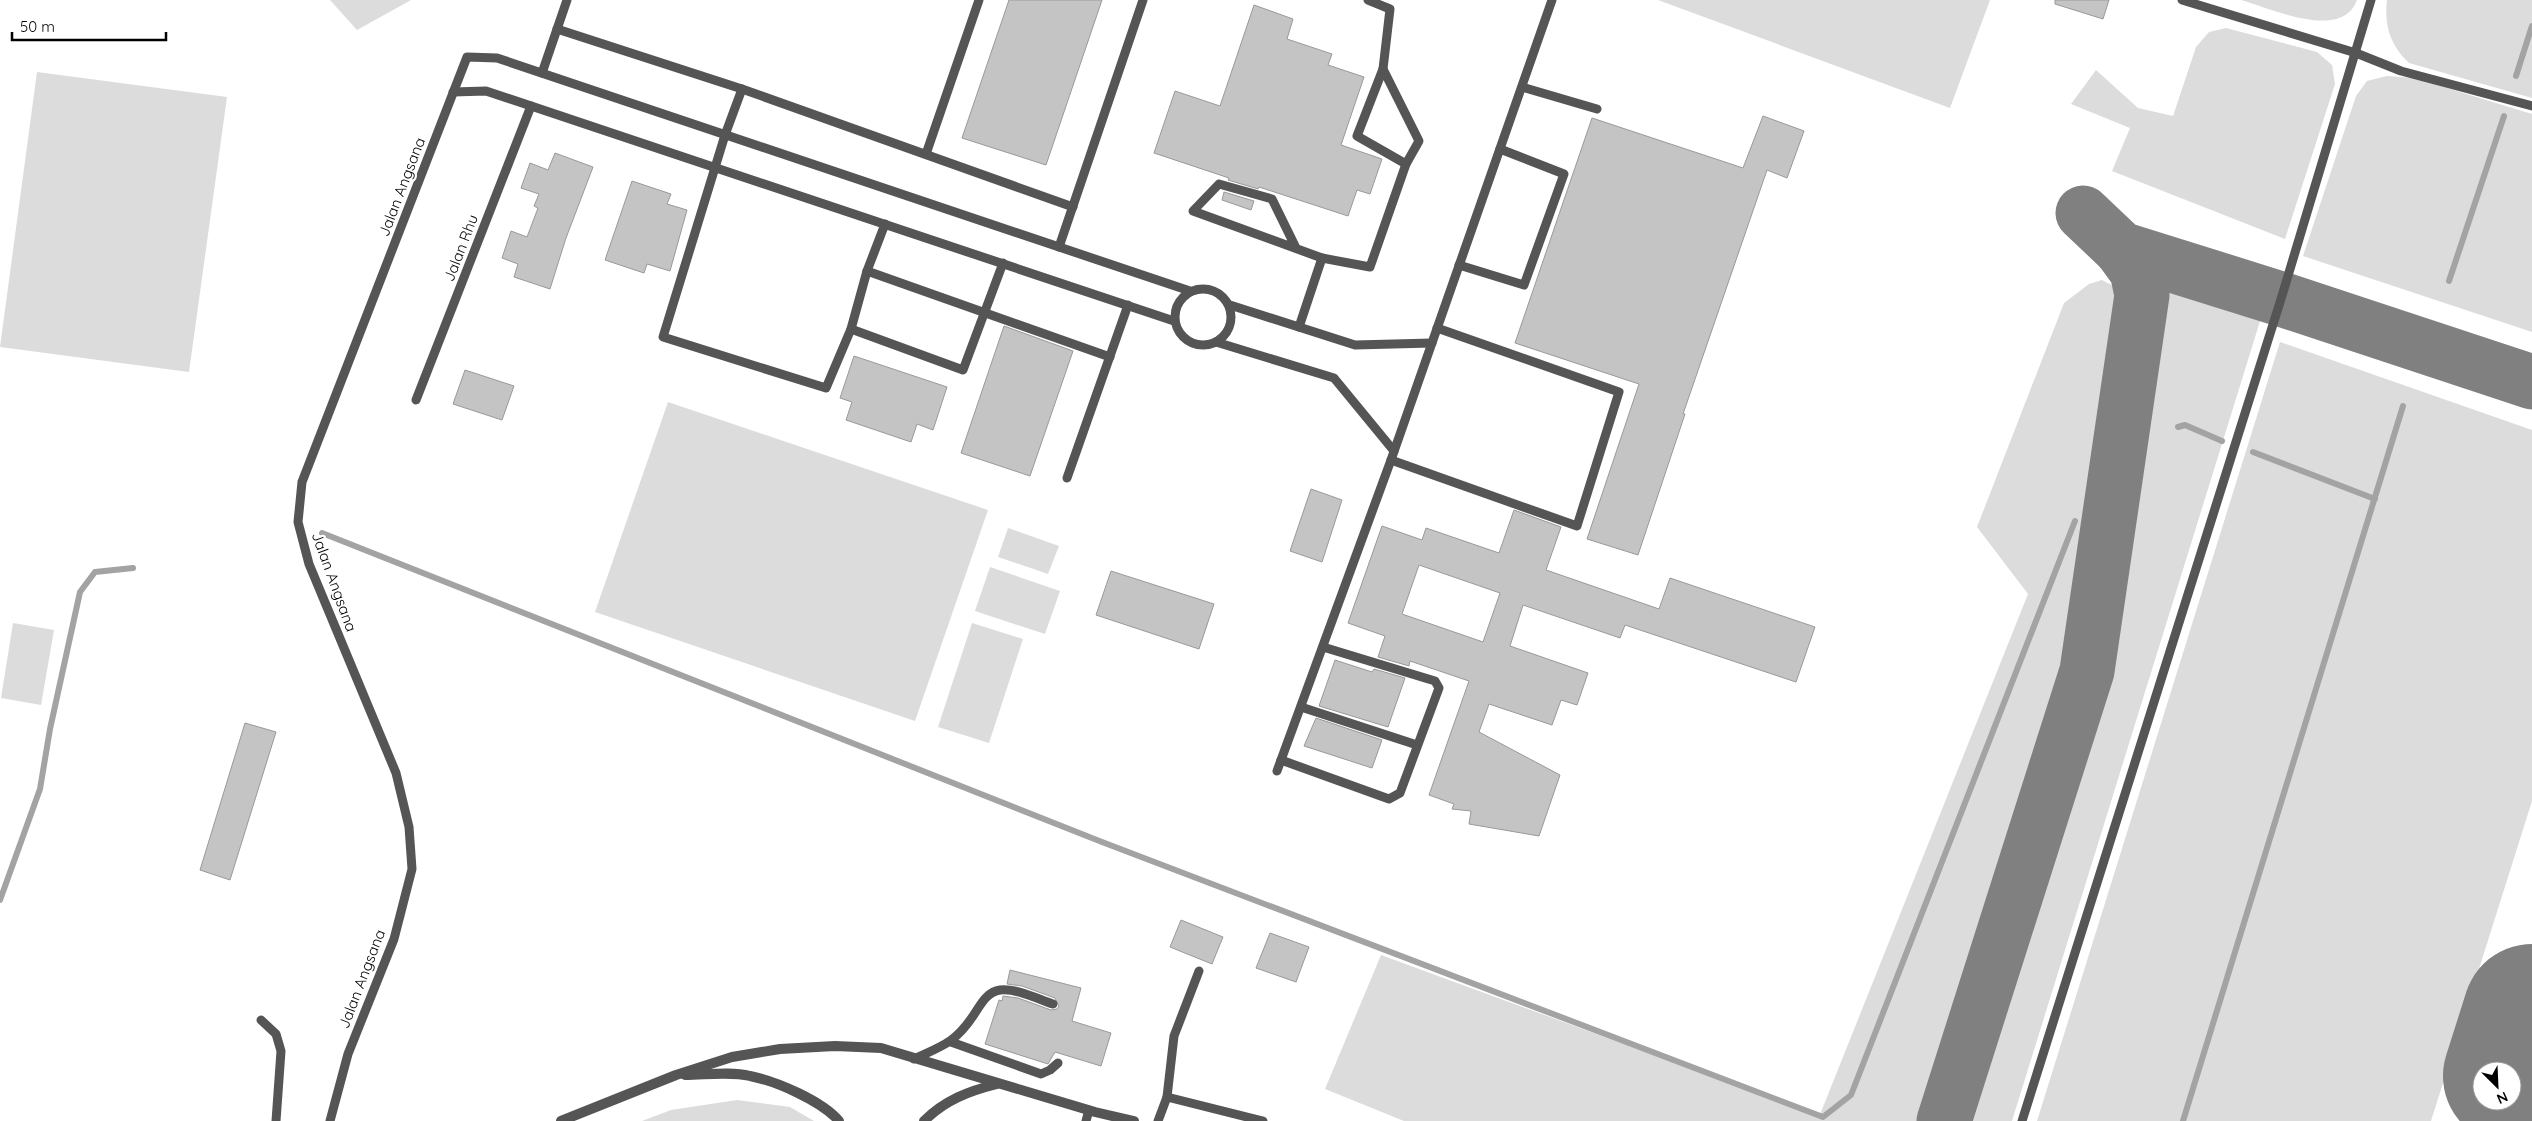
<svg xmlns="http://www.w3.org/2000/svg" width="2532" height="1121" font-family="Quicksand,sans-serif">
	<style>
		.green { fill: #dcdcdc }
		.lines { fill: none; stroke-linecap: round; stroke-linejoin: round }
		.stream { stroke: #a3a3a3; stroke-width: 6 }
		.taxiway { stroke: #808080; stroke-width: 55 }
		.runway { stroke: #808080; stroke-width: 138 }
		.building { fill: #c4c4c4; stroke: #999; fill-rule: evenodd }
		.service { stroke: #555; stroke-width: 9 }
		.tertiary { stroke: #555; stroke-width: 10 }
		.labels { text-anchor: middle; stroke-width: 4.5; stroke-linejoin: round; paint-order: stroke }
		.street-label { font-size: 15px; fill: #000; stroke: #fff }
	</style>
	<rect width="100%" height="100%" fill="#fff"/>
	<g class="green">
		<path d="M330,0H411L357,30Z"/>
		<path d="M1658,0H1990L1950,108Z"/>
		<path d="M2241,0H2357C2342,42 2270,8 2241,0Z"/>
		<path d="M2387,0H2532V98L2409,63C2390,45 2384,25 2387,0Z"/>
		<path d="M2226,28L2317,52L2332,65L2335,84L2285,239L2112,171L2130,128L2071,104L2096,70L2138,108L2173,116L2196,47L2209,32Z"/>
		<path d="M37,72L227,97L189,372L0,347Z"/>
		<path d="M2387,76L2414,78L2532,114V332L2303,256L2356,96L2367,81Z"/>
		<path d="M2102,280L2121,290L2124,297L2122,364L2087,621L2072,680L1932,1121H1404L1325,1089L1381,955L1782,1102L1819,1117L2028,594L1977,527L2064,303L2089,284Z"/>
		<path d="M2180,289L2261,318L2012,1121H1963L2100,687L2112,635L2157,305C2162,294 2167,290 2180,289Z"/>
		<path d="M2280,342L2532,430V801L2431,1121H2037Z"/>
		<path d="M668,402L988,510L915,721L595,612Z"/>
		<path d="M1008,528L1059,546L1048,574L998,557Z"/>
		<path d="M990,567L1060,591L1045,634L975,611Z"/>
		<path d="M13,623L54,630L41,705L1,698Z"/>
		<path d="M972,623L1023,639L989,743L938,727Z"/>
		<path d="M737,1100L790,1107L814,1121H642L671,1110Z"/>
	</g>
	<g class="lines">
		<g class="stream">
			<path d="M2516,76L2532,26"/>
			<path d="M2449,281L2504,116"/>
			<path d="M2178,427L2185,425L2222,441"/>
			<path d="M2253,452L2375,499"/>
			<path d="M322,533L1102,842L1823,1117L1851,1095L2075,521"/>
			<path d="M0,900L40,789L50,729L80,592L95,572L133,568"/>
			<path d="M2183,1121L2403,406"/>
		</g>
		<g class="taxiway">
			<path d="M2083,213L2121,249L2281,299L2532,382"/>
			<path d="M1944,1121L2087,671L2142,295L2137,271L2121,249"/>
		</g>
		<path class="runway" d="M2512,1076L2532,1013"/>
	</g>
	<g class="building">
		<path d="M1009,0H1102L1046,165L962,138Z"/>
		<path d="M2055,0H2109L2103,19L2055,4Z"/>
		<path d="M1254,5L1293,19L1287,39L1332,54L1328,65L1364,77L1341,145L1382,159L1370,194L1357,190L1348,216L1259,187L1258,189L1228,180L1229,178L1154,153L1175,91L1220,106Z"/>
		<path d="M1763,116L1804,131L1787,178L1767,170L1683,414H1685L1638,555L1587,539L1639,384L1515,343L1592,118L1743,168Z"/>
		<path d="M555,153L593,167L566,238L550,289L514,277L518,264L502,258L511,231L527,237L538,208L534,206L539,194L521,188L530,163L548,170Z"/>
		<path d="M632,181L671,194L667,204L687,210L670,271L647,264L644,273L605,260Z"/>
		<path d="M1224,192L1254,201L1251,210L1222,200Z"/>
		<path d="M1004,326L1073,351L1030,476L961,453Z"/>
		<path d="M854,356L947,387L933,430L917,424L911,442L846,420L852,402L840,398Z"/>
		<path d="M465,370L514,386L502,420L453,404Z"/>
		<path d="M1311,489L1342,500L1322,562L1290,551Z"/>
		<path d="M1514,510L1561,527L1546,570L1659,609L1670,578L1815,627L1796,682L1625,625L1620,638L1523,605L1510,646L1588,673L1577,705L1561,700L1552,725L1489,704L1479,732L1560,775L1539,836L1469,824L1471,811L1452,809L1454,804L1429,795L1469,681L1410,661L1409,666L1378,657L1385,636L1348,623L1382,526L1422,540L1426,528L1499,553ZM1419,565L1500,593L1483,642L1402,614Z"/>
		<path d="M1111,571L1214,604L1199,649L1096,615Z"/>
		<path d="M1335,660L1372,672L1374,669L1405,678L1388,727L1319,706Z"/>
		<path d="M1316,718L1382,740L1372,768L1304,746Z"/>
		<path d="M245,723L276,732L230,880L200,870Z"/>
		<path d="M1181,920L1223,937L1212,964L1170,947Z"/>
		<path d="M1270,933L1309,947L1296,982L1256,968Z"/>
		<path d="M1010,970L1081,988L1072,1021L1111,1033L1101,1066L1055,1052L1048,1064L985,1044L999,1000L1002,1001L1003,996L1018,998L1051,1010L1057,1009L1059,1006L1055,998L1022,986L1007,984Z"/>
	</g>
	<g class="lines">
		<g class="service">
			<path d="M1368,0L1390,9L1383,69"/>
			<path d="M2182,0L2356,53L2401,71L2532,106"/>
			<path d="M557,29L742,89L1073,207"/>
			<path d="M1383,69L1419,141L1406,164L1357,136Z"/>
			<path d="M542,73L567,0"/>
			<path d="M1522,87L1597,109"/>
			<path d="M742,89L725,135L663,337L826,388L851,329L867,271L885,224"/>
			<path d="M453,92L486,91L1174,321"/>
			<path d="M926,154L979,0"/>
			<path d="M1059,247L1143,0"/>
			<path d="M1296,248L1272,199L1219,184L1193,211L1322,258"/>
			<path d="M1459,265L1524,285L1564,174L1500,149"/>
			<path d="M867,271L1110,357"/>
			<circle cx="1203" cy="317" r="28"/>
			<path d="M1230,305L1355,345L1432,343"/>
			<path d="M1299,327L1322,258L1370,267L1406,164"/>
			<path d="M851,329L963,370L1003,263"/>
			<path d="M1216,342L1334,378L1394,451"/>
			<path d="M416,400L531,106"/>
			<path d="M1391,460L1577,526L1619,392L1437,328"/>
			<path d="M1067,478L1128,305"/>
			<path d="M1301,707L1417,745"/>
			<path d="M1281,760L1389,799L1400,793L1439,688L1435,681L1323,647"/>
			<path d="M1277,771L1391,460L1552,0"/>
			<path d="M261,1020L276,1034L281,1051L276,1121"/>
			<path d="M951,1042L1041,1074L1050,1070L1058,1063"/>
			<path d="M914,1059C942,1046 955,1043 973,1016C980,1006 986,992 1000,990C1016,988 1038,999 1053,1004"/>
			<path d="M1167,1097L1263,1121"/>
			<path d="M330,1121L348,1054L394,939L412,869L409,827L396,773L309,564L298,522L302,482L467,57L497,58L1190,291"/>
			<path d="M1086,1121L1089,1110"/>
			<path d="M1158,1121L1167,1097L1174,1036L1199,971"/>
			<path d="M2022,1121L2281,299L2371,0"/>
		</g>
		<g class="tertiary">
			<path d="M685,1075C705,1075 730,1071 750,1076C776,1081 822,1101 839,1121"/>
			<path d="M561,1121L676,1075L732,1057L780,1049L835,1046L881,1048L1095,1112L1134,1121"/>
			<path d="M924,1121C945,1100 969,1091 997,1084"/>
		</g>
	</g>
	<g class="labels">
		<g class="street-label">
			<text transform="translate(402 187) rotate(-69)" y="5">Jalan Angsana</text>
			<text transform="translate(461 248) rotate(-69)" y="5">Jalan Rhu</text>
			<text transform="translate(334 582) rotate(70)" y="5">Jalan Angsana</text>
			<text transform="translate(362 979) rotate(-69)" y="5">Jalan Angsana</text>
		</g>
	</g>
	<g transform="translate(2497 1086) rotate(156)"><circle r="24" fill="#ffffff" stroke="#999999"/>
	<path d="M0-4L9 19L0 12L-9 19Z" fill="#000000"/>
	<text y="-8" font-size="14" font-weight="bold" text-anchor="middle" fill="#000000">N</text>
	</g>
	<path d="M12 32v8h154v-8" fill="none" stroke="#000000" stroke-width="2.5"/>
	<text x="20" y="32" font-size="15" fill="#000000" stroke="#ffffff" stroke-width="4" paint-order="stroke">50 m</text>
</svg>
